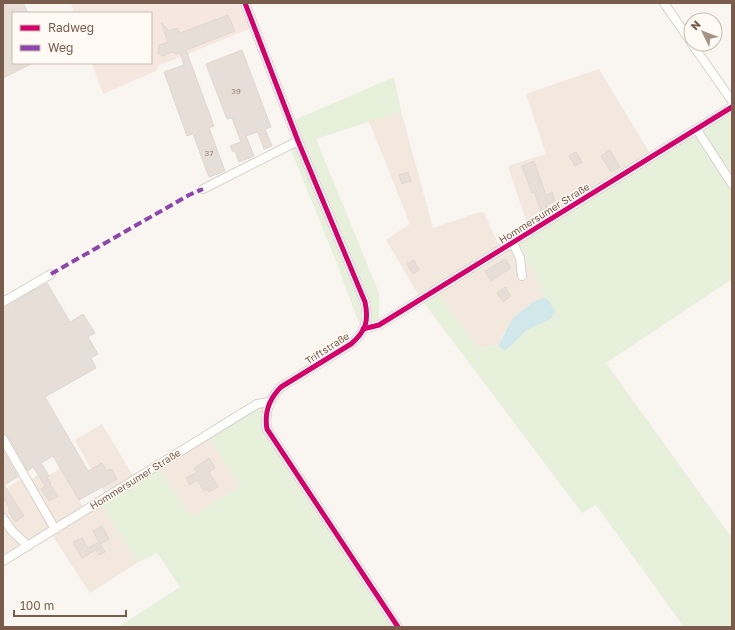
<svg xmlns="http://www.w3.org/2000/svg" width="735" height="630" font-family="'Golos Text',sans-serif">
	<style>
		.residential { fill: #f2e8de }
		.commercial { fill: #f6e8e1 }
		.green { fill: #e7f0db }
		.water { fill: #d0e8ea }
		.building { fill: #e6ded7; stroke: #e2d8d2 }
		.lines { fill: none; stroke-linecap: round; stroke-linejoin: round }
		.minor-casing { stroke: #d7d1cb; stroke-width: 10 }
		.minor { stroke: #fefefd; stroke-width: 8 }
		.quiet { stroke: #8e44ad; stroke-width: 4; stroke-dasharray: 8 4; stroke-linecap: butt }
		.cycleway-casing { stroke: #fffaf3; stroke-width: 8 }
		.cycleway { stroke: #d6006c; stroke-width: 5 }
		.labels { text-anchor: middle; stroke-width: 3; stroke-linejoin: round; paint-order: stroke }
		.number-label { font-size: 8px; fill: #977e72 }
		.street-label { font-size: 10px; fill: #7a5c4d; stroke: #fffaf3 }
	</style>
	<rect width="100%" height="100%" fill="#f9f5f0"/>
	<g class="residential">
		<path d="M599,69L652,157L530,232L508,166L546,154L526,94Z"/>
		<path d="M401,111L433,228L480,212L484,213L501,250L517,240L545,297L533,302L504,333L498,346L478,348L435,290L421,299L386,240L410,224L369,121Z"/>
		<path d="M102,424L135,479L107,496L75,440Z"/>
		<path d="M207,435L240,486L192,517L158,465Z"/>
		<path d="M61,468L85,510L99,501L137,563L90,593L50,532L3,561V490L23,478L26,483L38,475L42,480Z"/>
	</g>
	<path class="commercial" d="M71,3H245L254,27L158,66L156,71L103,94L92,63H151V13H74Z"/>
	<g class="green">
		<path d="M394,77L401,111L316,139L379,293V325L363,329L359,323L334,256L289,145L298,141L290,122Z"/>
		<path d="M732,107V279L606,363L732,538V627H684L596,505L582,513L421,299L435,290L478,348L498,346L507,351L527,330L551,319L550,302L545,297L517,240Z"/>
		<path d="M269,402L265,421L398,627H118L180,587L157,553L137,563L99,501L158,465L192,517L240,486L207,435Z"/>
	</g>
	<path class="water" d="M545,297L550,302L555,312L551,319L527,330L506,351L498,346L513,318L533,302Z"/>
	<g class="building">
		<path d="M3,3H23L28,13H13V63H33L3,78Z"/>
		<path d="M228,15L235,31L186,50L214,126L209,128L225,171L209,177L193,134L187,136L164,72L184,65L180,53L176,54L172,52L164,56H162L158,53L159,45L168,42L161,22L169,31L177,28L180,33Z"/>
		<path d="M242,50L271,127L265,129L272,146L264,149L258,132L246,136L254,156L239,162L235,151L233,152L230,146L241,142L232,118L227,119L206,64Z"/>
		<path d="M610,150L620,167L611,172L601,156Z"/>
		<path d="M576,152L582,162L575,166L569,156Z"/>
		<path d="M534,161L546,195L552,192L555,201L546,205L547,208L541,211L534,192L532,193L522,166Z"/>
		<path d="M408,172L411,181L402,184L399,175Z"/>
		<path d="M505,259L511,268L491,281L485,271Z"/>
		<path d="M414,260L419,270L413,274L407,264Z"/>
		<path d="M47,283L70,322L83,314L95,333L88,337L98,354L91,358L96,368L45,397L88,471L102,463L107,471L111,469L117,479L79,500L53,456L41,463L49,476L47,477L51,483L50,484L58,496L49,501L41,489L45,486L33,467L28,471L8,436L3,434V307Z"/>
		<path d="M505,287L511,296L503,302L497,293Z"/>
		<path d="M3,450L18,477L4,485L24,516L15,522L8,510L10,509L3,497Z"/>
		<path d="M209,458L215,468L209,472L218,487L209,492L207,489L204,491L197,480L190,485L186,478L197,472L194,468Z"/>
		<path d="M102,526L109,539L100,544L93,531Z"/>
		<path d="M82,538L88,548L99,542L105,552L99,555L96,550L82,558L73,542Z"/>
	</g>
	<g class="lines">
		<defs>
			<g id="minor">
				<path d="M245,3L298,141L365,302C369,321 366,331 351,344L281,387C269,399 264,412 267,429L398,627"/>
				<path d="M664,3L691,42"/>
				<path d="M692,44L732,101"/>
				<path d="M697,130L732,184"/>
				<path d="M203,189L298,141"/>
				<path d="M513,243L520,258L522,276"/>
				<path d="M3,302L51,274"/>
				<path d="M363,329L379,325L732,107"/>
				<path d="M3,439L55,529"/>
				<path d="M3,518L12,531L28,546"/>
				<path d="M3,561L257,404L269,402"/>
			</g>
		</defs>
		<use href="#minor" class="minor-casing"/>
		<use href="#minor" class="minor"/>
		<path class="quiet" d="M51,274L189,195L203,189"/>
		<defs>
			<g id="cycleway">
				<path d="M245,3L298,141L365,302C369,321 366,331 351,344L281,387C269,399 264,412 267,429L398,627"/>
				<path d="M363,329L379,325L732,107"/>
			</g>
		</defs>
		<use href="#cycleway" class="cycleway-casing"/>
		<use href="#cycleway" class="cycleway"/>
	</g>
	<g class="labels">
		<g class="number-label">
			<text x="236" y="94">39</text>
			<text x="209" y="156">37</text>
		</g>
		<g class="street-label">
			<text transform="translate(544 213) rotate(-32)" y="4">Hommersumer Straße</text>
			<text transform="translate(327 348) rotate(-33)" y="4">Triftstraße</text>
			<text transform="translate(135 479) rotate(-32)" y="4">Hommersumer Straße</text>
		</g>
	</g>
	<rect width="735" height="630" fill="none" stroke="#7a5c4d" stroke-width="8"/>
	<rect x="12" y="12" width="140" height="52" fill="#fffaf3" stroke="#cabbb1"/>
	<rect x="20" y="25" width="20" height="6" fill="#d6006c" stroke="#cabbb1"/>
	<text x="48" y="32" font-size="12" fill="#7a5c4d">Radweg</text>
	<rect x="20" y="45" width="20" height="6" fill="#8e44ad" stroke="#cabbb1"/>
	<text x="48" y="52" font-size="12" fill="#7a5c4d">Weg</text>
	<g transform="translate(703 32) rotate(313)"><circle r="19" fill="#fffaf3" stroke="#cabbb1"/>
	<path d="M0-3L7 15L0 10L-7 15Z" fill="#a69286"/>
	<text y="-6" font-size="11" font-weight="bold" text-anchor="middle" fill="#7a5c4d">N</text>
	</g>
	<path d="M14 610v6h112v-6" fill="none" stroke="#7a5c4d" stroke-width="2"/>
	<text x="20" y="610" font-size="12" fill="#7a5c4d" stroke="#fffaf3" stroke-width="3" paint-order="stroke">100 m</text>
</svg>
